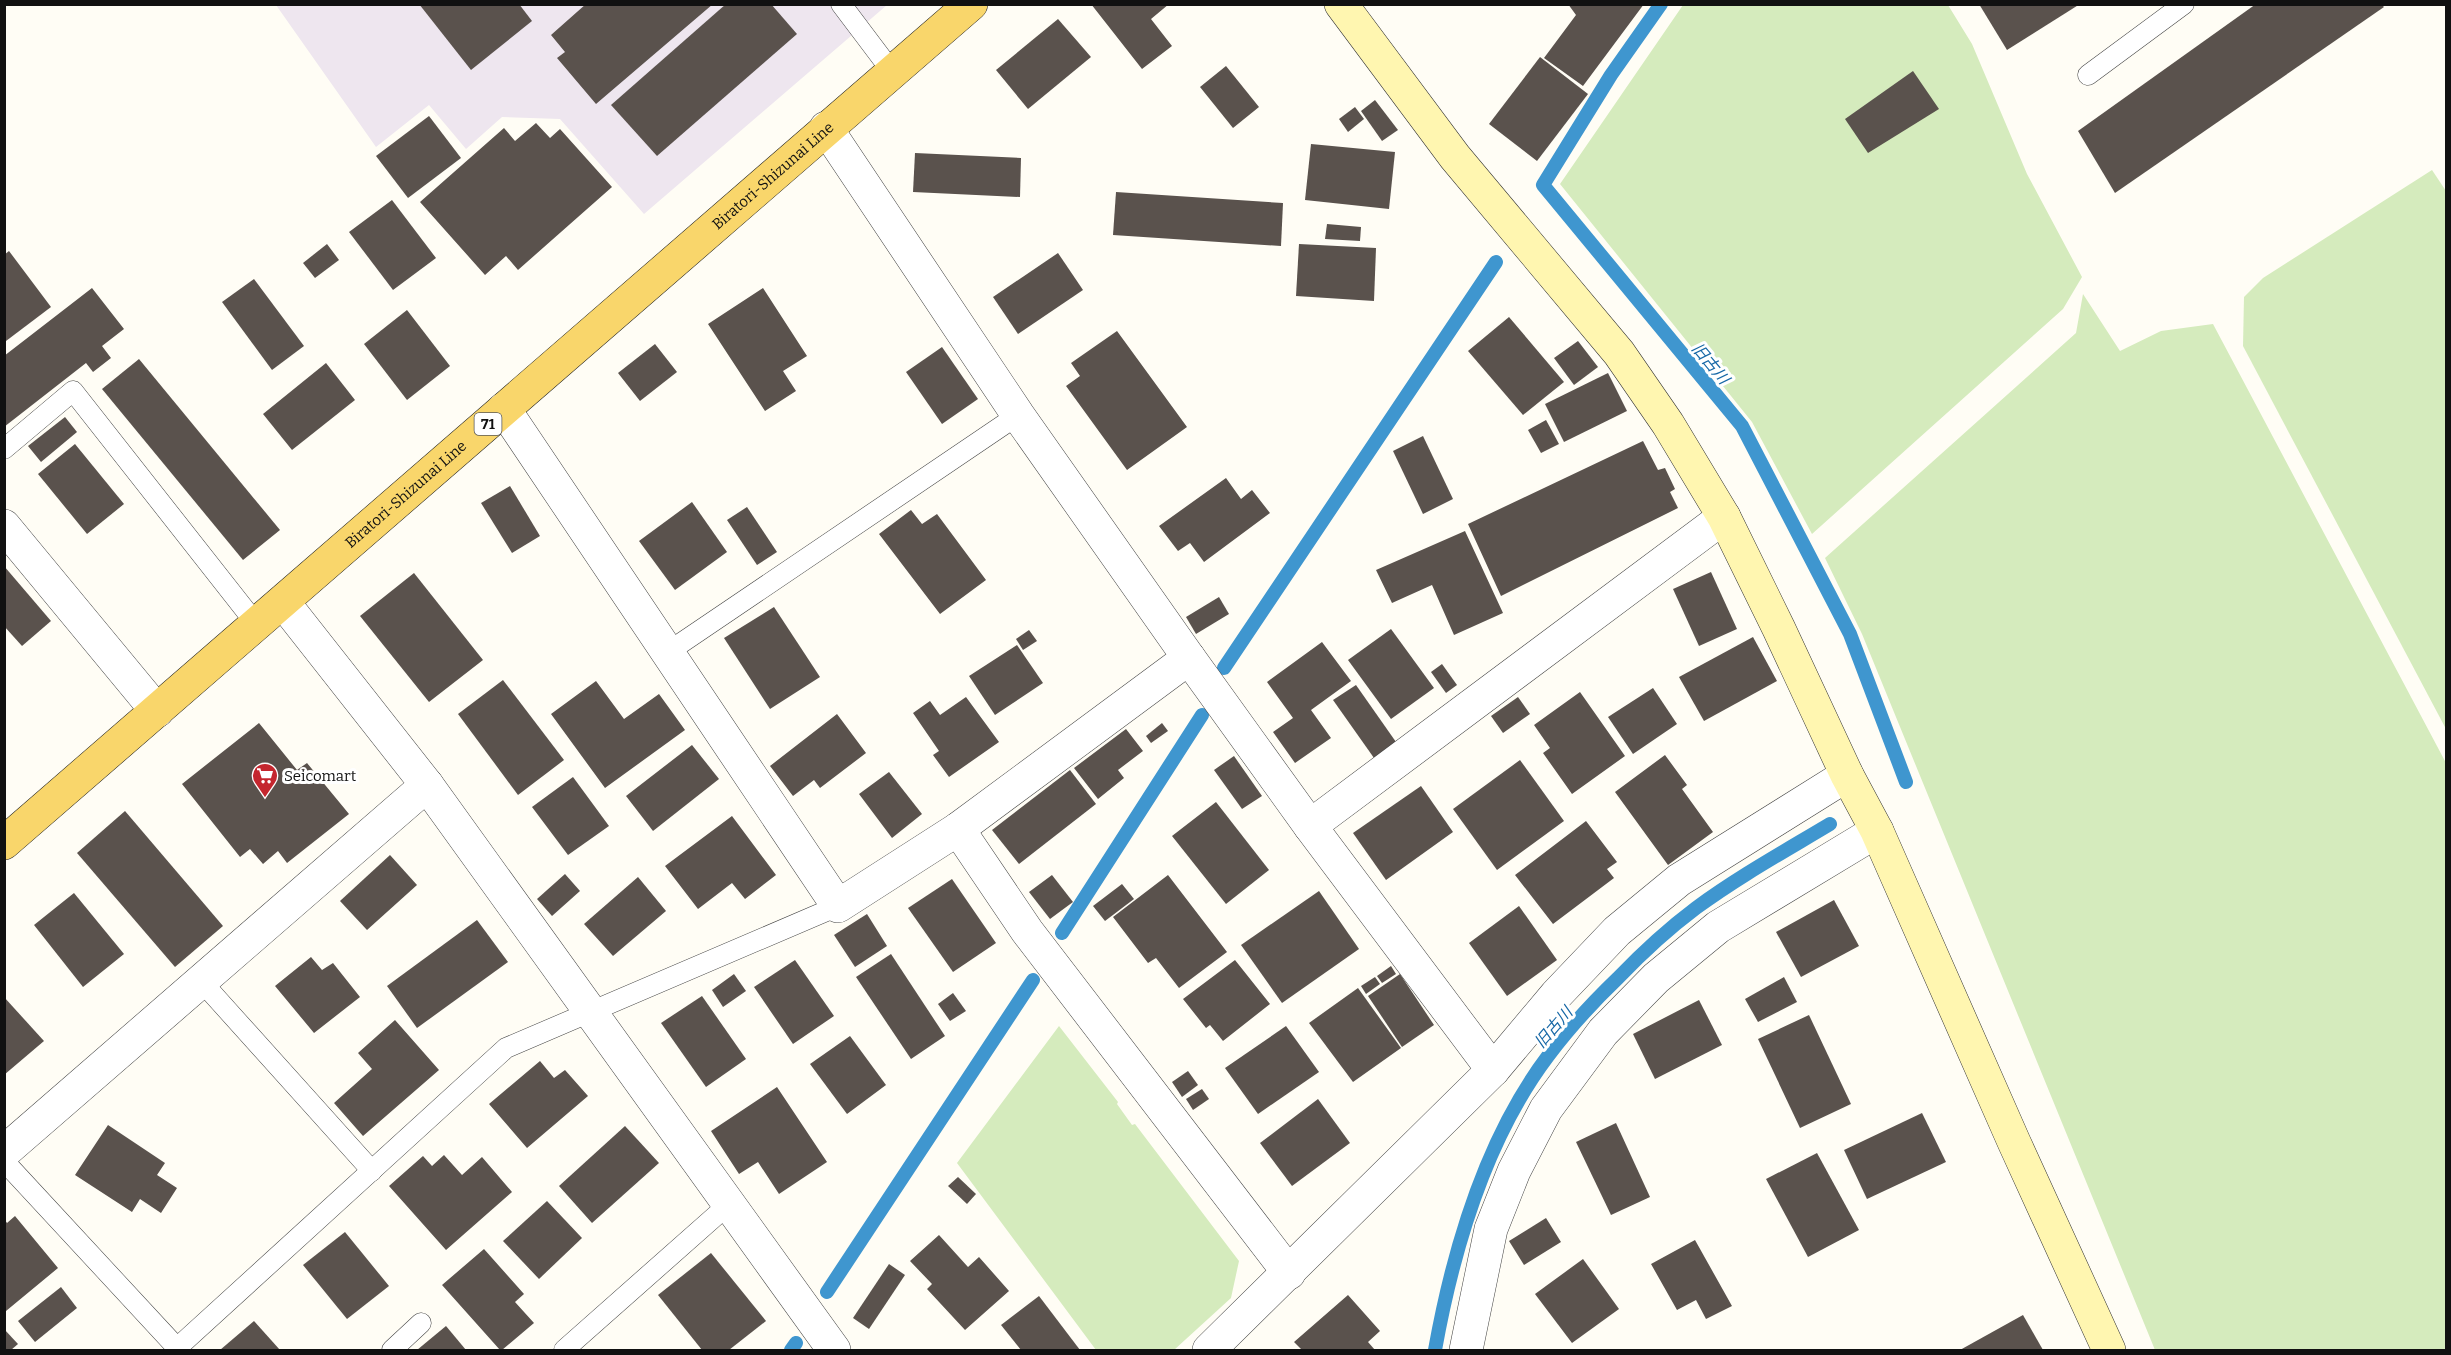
<svg xmlns="http://www.w3.org/2000/svg" width="2451" height="1355" font-family="Bitter,'Noto Sans JP',serif">
	<style>
		.industrial { fill: #eee6ef }
		.green { fill: #d5ebbd }
		.lines { fill: none; stroke-linecap: round; stroke-linejoin: round }
		.stream { stroke: #3f96cf; stroke-width: 14 }
		.building { fill: #5a524d }
		.lane-casing { stroke: #444; stroke-width: 21 }
		.street-casing { stroke: #444; stroke-width: 34 }
		.secondary-casing { stroke: #333; stroke-width: 34 }
		.primary-casing { stroke: #222; stroke-width: 34 }
		.lane { stroke: #fff; stroke-width: 20 }
		.street { stroke: #fff; stroke-width: 33 }
		.secondary { stroke: #fff6b0; stroke-width: 33 }
		.primary { stroke: #f9d66b; stroke-width: 33 }
		.labels { text-anchor: middle; stroke-width: 6; stroke-linejoin: round; paint-order: stroke }
		.shield { fill: #fff; stroke: #585858; stroke-width: 1.5 }
		.shield-label { font-size: 14px; font-weight: bold; fill: #111 }
		.street-label { font-size: 15px; fill: #111; stroke: #fff }
		.poi-label { font-size: 15px; fill: #111; stroke: #fff; text-anchor: start }
		.water-label { font-size: 16px; font-style: italic; fill: #1768a6; stroke: #fff }
	</style>
	<rect width="100%" height="100%" fill="#fffdf5"/>
	<path class="industrial" d="M276,5H887L644,214L560,119L502,117L466,149L429,105L376,147Z"/>
	<g class="green">
		<path d="M1683,5H1948L1972,44L2027,174L2082,277L2063,309L1812,534L1752,422L1560,184Z"/>
		<path d="M2432,170L2446,191V729L2243,346L2244,297L2263,278Z"/>
		<path d="M2083,294L2120,351L2161,331L2213,324L2446,763V1350H2155L1862,634L1825,558L2076,333Z"/>
		<path d="M1059,1026L1118,1102L1117,1104L1132,1125L1135,1124L1239,1261L1231,1298L1174,1350H1096L957,1163Z"/>
	</g>
	<g class="lines">
		<g class="stream">
			<path d="M1661,4L1611,75L1543,185L1742,426L1850,634L1906,782"/>
			<path d="M1224,668L1496,262"/>
			<path d="M1062,933L1202,715"/>
			<path d="M827,1292L1033,980"/>
			<path d="M791,1350L796,1343"/>
			<path d="M1435,1350C1453,1250 1486,1138 1548,1056C1569,1028 1593,1002 1618,978C1642,953 1668,929 1696,908C1738,877 1785,851 1830,824"/>
		</g>
	</g>
	<g class="building">
		<path d="M419,4H519L532,21L471,70Z"/>
		<path d="M586,4H713L596,104L557,58L565,52L551,35Z"/>
		<path d="M726,4H771L797,34L657,156L611,105Z"/>
		<path d="M1091,4H1169L1151,19L1172,46L1142,69Z"/>
		<path d="M1568,4H1644L1583,86L1544,58L1576,15Z"/>
		<path d="M1979,4H2080L2007,50Z"/>
		<path d="M2256,4H2381L2384,7L2115,193L2078,131Z"/>
		<path d="M1058,19L1091,57L1028,109L996,70Z"/>
		<path d="M1540,57L1588,94L1537,161L1489,124Z"/>
		<path d="M1226,66L1259,107L1233,128L1200,87Z"/>
		<path d="M1913,71L1939,109L1868,153L1845,119Z"/>
		<path d="M1375,100L1398,130L1382,141L1361,111Z"/>
		<path d="M1355,107L1364,119L1348,132L1339,119Z"/>
		<path d="M429,116L461,158L408,198L376,156Z"/>
		<path d="M536,123L550,138L560,129L612,187L518,270L506,256L485,275L420,202L504,128L515,141Z"/>
		<path d="M1311,144L1395,152L1389,209L1305,200Z"/>
		<path d="M915,153L1021,158L1020,197L913,192Z"/>
		<path d="M1116,192L1283,203L1281,246L1113,235Z"/>
		<path d="M392,200L436,258L393,290L349,232Z"/>
		<path d="M1327,224L1361,227L1360,241L1325,239Z"/>
		<path d="M327,244L339,260L315,278L303,263Z"/>
		<path d="M1299,244L1376,248L1374,301L1296,296Z"/>
		<path d="M9,251L51,307L6,341L4,255Z"/>
		<path d="M1058,253L1083,290L1018,334L993,297Z"/>
		<path d="M254,279L304,346L272,370L222,302Z"/>
		<path d="M92,288L124,329L102,346L111,358L93,372L86,363L4,427V356Z"/>
		<path d="M763,288L807,356L783,371L796,391L765,411L708,324Z"/>
		<path d="M407,310L450,366L407,400L364,344Z"/>
		<path d="M1509,317L1564,382L1523,415L1468,351Z"/>
		<path d="M1117,331L1187,427L1127,470L1066,386L1080,376L1071,363Z"/>
		<path d="M1578,341L1598,367L1574,385L1554,358Z"/>
		<path d="M655,344L677,372L640,401L618,373Z"/>
		<path d="M942,347L978,399L942,424L906,372Z"/>
		<path d="M139,359L280,530L243,560L102,389Z"/>
		<path d="M326,363L355,400L292,450L263,414Z"/>
		<path d="M1608,373L1627,411L1564,442L1545,404Z"/>
		<path d="M65,417L77,432L41,462L28,446Z"/>
		<path d="M1546,420L1559,444L1541,453L1528,430Z"/>
		<path d="M1423,436L1453,499L1423,514L1393,451Z"/>
		<path d="M1643,441L1658,470L1665,468L1675,489L1670,492L1678,508L1501,596L1468,524Z"/>
		<path d="M75,444L124,504L87,534L38,474Z"/>
		<path d="M1226,478L1241,499L1252,490L1270,513L1204,562L1190,543L1178,551L1159,526Z"/>
		<path d="M510,486L540,536L512,553L481,503Z"/>
		<path d="M692,502L727,552L675,590L639,541Z"/>
		<path d="M747,507L777,552L757,565L727,520Z"/>
		<path d="M911,510L922,524L937,514L986,580L940,614L879,534Z"/>
		<path d="M1465,531L1503,613L1454,635L1432,585L1392,603L1376,570Z"/>
		<path d="M4,566L51,621L22,646L4,626Z"/>
		<path d="M1711,572L1737,629L1699,646L1673,589Z"/>
		<path d="M414,573L483,660L429,702L360,616Z"/>
		<path d="M1219,597L1229,614L1196,634L1186,617Z"/>
		<path d="M774,607L820,677L770,709L724,638Z"/>
		<path d="M1391,629L1434,688L1391,719L1348,660Z"/>
		<path d="M1029,630L1037,641L1023,650L1016,639Z"/>
		<path d="M1753,637L1777,681L1704,721L1679,677Z"/>
		<path d="M1322,642L1351,681L1311,710L1331,738L1295,763L1273,732L1293,718L1267,682Z"/>
		<path d="M1017,645L1043,683L995,715L969,676Z"/>
		<path d="M1442,664L1457,685L1446,693L1431,672Z"/>
		<path d="M503,680L564,760L518,795L458,714Z"/>
		<path d="M596,681L624,719L659,694L685,730L605,788L551,714Z"/>
		<path d="M1356,685L1396,742L1374,758L1333,700Z"/>
		<path d="M1653,688L1677,724L1633,754L1608,717Z"/>
		<path d="M1580,692L1625,756L1572,794L1543,753L1550,748L1534,725Z"/>
		<path d="M966,697L999,742L949,777L933,755L939,751L913,713L930,701L940,715Z"/>
		<path d="M1518,697L1530,714L1503,733L1491,716Z"/>
		<path d="M837,714L866,753L820,788L814,780L793,796L770,766Z"/>
		<path d="M259,723L297,770L307,763L349,814L287,863L278,851L263,864L250,849L240,857L182,784Z"/>
		<path d="M1162,723L1168,731L1151,743L1146,736Z"/>
		<path d="M1126,729L1143,751L1118,770L1124,778L1098,799L1074,768Z"/>
		<path d="M692,745L719,779L653,831L626,796Z"/>
		<path d="M1665,755L1687,785L1682,789L1713,832L1668,865L1615,792Z"/>
		<path d="M1234,756L1262,796L1242,809L1214,770Z"/>
		<path d="M1520,760L1564,821L1497,870L1453,809Z"/>
		<path d="M1070,770L1096,804L1019,864L992,830Z"/>
		<path d="M889,772L922,814L892,838L859,794Z"/>
		<path d="M573,777L609,826L568,855L532,807Z"/>
		<path d="M1421,786L1453,832L1386,880L1353,833Z"/>
		<path d="M1216,802L1269,870L1226,904L1172,836Z"/>
		<path d="M125,811L223,926L175,967L77,853Z"/>
		<path d="M732,816L776,875L745,899L732,883L698,909L665,866Z"/>
		<path d="M1586,821L1617,862L1607,869L1614,878L1553,924L1515,875Z"/>
		<path d="M390,855L417,885L367,930L340,901Z"/>
		<path d="M565,874L580,891L552,916L537,899Z"/>
		<path d="M1052,875L1073,902L1050,919L1029,892Z"/>
		<path d="M1168,875L1227,952L1179,988L1156,958L1148,963L1113,917Z"/>
		<path d="M638,877L666,911L613,956L584,924Z"/>
		<path d="M952,879L996,943L953,972L908,908Z"/>
		<path d="M1122,884L1134,899L1105,921L1093,906Z"/>
		<path d="M1319,891L1359,949L1282,1003L1241,945Z"/>
		<path d="M74,893L124,954L83,987L34,925Z"/>
		<path d="M1834,900L1859,946L1801,977L1776,932Z"/>
		<path d="M1519,906L1557,960L1507,996L1469,943Z"/>
		<path d="M867,914L887,946L855,967L834,935Z"/>
		<path d="M477,920L508,962L417,1028L387,986Z"/>
		<path d="M891,954L945,1036L911,1059L856,977Z"/>
		<path d="M311,957L322,970L333,963L360,997L314,1033L275,986Z"/>
		<path d="M795,960L834,1016L793,1044L754,987Z"/>
		<path d="M1235,960L1270,1004L1223,1041L1210,1025L1206,1028L1183,999Z"/>
		<path d="M1391,966L1396,974L1382,983L1377,976Z"/>
		<path d="M734,974L746,991L723,1007L712,990Z"/>
		<path d="M1400,974L1434,1025L1402,1047L1368,996Z"/>
		<path d="M1375,977L1380,984L1366,994L1361,986Z"/>
		<path d="M1784,977L1797,1002L1758,1022L1745,999Z"/>
		<path d="M1358,988L1401,1048L1353,1082L1309,1023Z"/>
		<path d="M953,993L966,1011L950,1021L938,1004Z"/>
		<path d="M702,996L746,1059L706,1087L661,1023Z"/>
		<path d="M4,997L44,1041L4,1075Z"/>
		<path d="M1699,1000L1722,1045L1655,1079L1633,1034Z"/>
		<path d="M1809,1015L1851,1104L1800,1128L1758,1039Z"/>
		<path d="M395,1020L439,1070L363,1136L334,1103L372,1069L358,1053Z"/>
		<path d="M1286,1026L1319,1072L1258,1114L1225,1068Z"/>
		<path d="M850,1036L886,1085L847,1114L810,1064Z"/>
		<path d="M540,1061L554,1078L565,1070L588,1096L527,1148L489,1104Z"/>
		<path d="M1188,1071L1198,1085L1182,1097L1172,1082Z"/>
		<path d="M777,1087L827,1162L779,1194L758,1162L739,1174L711,1131Z"/>
		<path d="M1202,1089L1209,1099L1193,1110L1186,1099Z"/>
		<path d="M1318,1099L1350,1143L1292,1186L1260,1143Z"/>
		<path d="M1922,1113L1946,1162L1867,1199L1844,1150Z"/>
		<path d="M1616,1123L1650,1197L1611,1215L1576,1142Z"/>
		<path d="M108,1125L165,1163L157,1175L177,1188L161,1213L140,1199L132,1212L75,1175Z"/>
		<path d="M625,1126L659,1163L592,1223L559,1186Z"/>
		<path d="M1817,1153L1859,1230L1808,1257L1766,1179Z"/>
		<path d="M444,1155L462,1175L482,1157L512,1192L446,1250L389,1186L423,1156L432,1166Z"/>
		<path d="M958,1177L976,1194L967,1204L948,1186Z"/>
		<path d="M547,1201L582,1238L539,1279L503,1241Z"/>
		<path d="M15,1216L58,1268L6,1311L4,1309V1219L7,1223Z"/>
		<path d="M1546,1218L1561,1242L1524,1265L1509,1241Z"/>
		<path d="M345,1232L389,1286L347,1319L303,1265Z"/>
		<path d="M939,1235L968,1267L979,1257L1009,1291L965,1330L927,1289L932,1284L910,1261Z"/>
		<path d="M1695,1240L1732,1306L1706,1319L1696,1300L1677,1310L1651,1264Z"/>
		<path d="M484,1249L524,1294L515,1302L534,1323L502,1350H500L442,1285Z"/>
		<path d="M711,1253L766,1321L729,1350H702L658,1295Z"/>
		<path d="M1583,1259L1619,1309L1572,1343L1535,1294Z"/>
		<path d="M889,1264L905,1275L869,1329L853,1318Z"/>
		<path d="M61,1287L77,1308L35,1342L18,1321Z"/>
		<path d="M1348,1295L1380,1331L1368,1342L1375,1350H1302L1294,1342Z"/>
		<path d="M1039,1296L1080,1350H1021L1001,1325Z"/>
		<path d="M2023,1315L2043,1350H1960Z"/>
		<path d="M254,1321L280,1350H220Z"/>
		<path d="M446,1326L466,1350H417Z"/>
		<path d="M4,1329L18,1344L11,1350H4Z"/>
	</g>
	<g class="lines">
		<defs>
			<g id="lane">
				<path d="M841,4L893,73"/>
				<path d="M2088,75L2184,4"/>
				<path d="M4,449L73,391L257,625"/>
				<path d="M668,652L1018,415"/>
				<path d="M202,982L372,1171"/>
				<path d="M4,1161L179,1350"/>
				<path d="M177,1348L506,1048L838,906"/>
				<path d="M392,1350L421,1323"/>
				<path d="M564,1350L729,1204"/>
			</g>
			<g id="street">
				<path d="M504,409L838,906L958,829L1189,658L1018,415L826,128"/>
				<path d="M4,526L157,711"/>
				<path d="M1189,658L1310,826L1493,1070"/>
				<path d="M427,785L834,1350"/>
				<path d="M1310,826L1724,517"/>
				<path d="M958,829L1027,931L1289,1273"/>
				<path d="M4,1152L427,785L283,602"/>
				<path d="M1209,1350L1493,1070L1556,995L1617,931L1679,880L1847,775"/>
				<path d="M1466,1350L1491,1229L1514,1171L1546,1109L1603,1032L1656,978L1718,927L1877,831"/>
			</g>
			<path id="secondary" d="M1341,4L1455,157L1619,353L1668,424L1724,517L1779,629L1847,775L1877,831L2014,1142L2109,1350"/>
			<g id="primary">
				<path id="s1" d="M4,843L971,4"/>
			</g>
		</defs>
		<use href="#lane" class="lane-casing"/>
		<use href="#street" class="street-casing"/>
		<use href="#secondary" class="secondary-casing"/>
		<use href="#primary" class="primary-casing"/>
		<use href="#lane" class="lane"/>
		<use href="#street" class="street"/>
		<use href="#secondary" class="secondary"/>
		<use href="#primary" class="primary"/>
	</g>
	<defs>
		<symbol id="supermarket-pin" viewBox="-11 -11 22 30"><path d="M0 17L-7.5 6A9.5 9.5 0 1 1 7.5 6Z" fill="#c4262e" stroke="#fff"/><path d="M-6-5.5h2.5l.6 2H6L4.5 2H-2.5L-4.4-4H-6ZM-1.5 3.2a1.3 1.3 0 1 0 .1 0ZM3 3.2a1.3 1.3 0 1 0 .1 0Z" fill="#fff"/></symbol>
	</defs>
	<g fill-rule="evenodd">
		<use href="#supermarket-pin" x="250" y="761" width="30" height="40"/>
	</g>
	<g class="labels">
		<rect class="shield" x="474.5" y="413" width="27" height="22" rx="4.5"/>
		<g class="shield-label">
			<text x="488" y="429">71</text>
		</g>
		<g class="street-label">
			<text dy="5" stroke="none"><textPath href="#s1" startOffset="1018">Biratori-Shizunai Line</textPath></text>
			<text dy="5" stroke="none"><textPath href="#s1" startOffset="532">Biratori-Shizunai Line</textPath></text>
		</g>
		<g class="poi-label">
			<text x="284" y="781">Seicomart</text>
		</g>
		<g class="water-label">
			<text transform="translate(1711 363) rotate(50)" y="6">旧古川</text>
			<text transform="translate(1553 1027) rotate(-49)" y="6">旧古川</text>
		</g>
	</g>
	<rect width="2451" height="1355" fill="none" stroke="#111111" stroke-width="12"/>
</svg>
